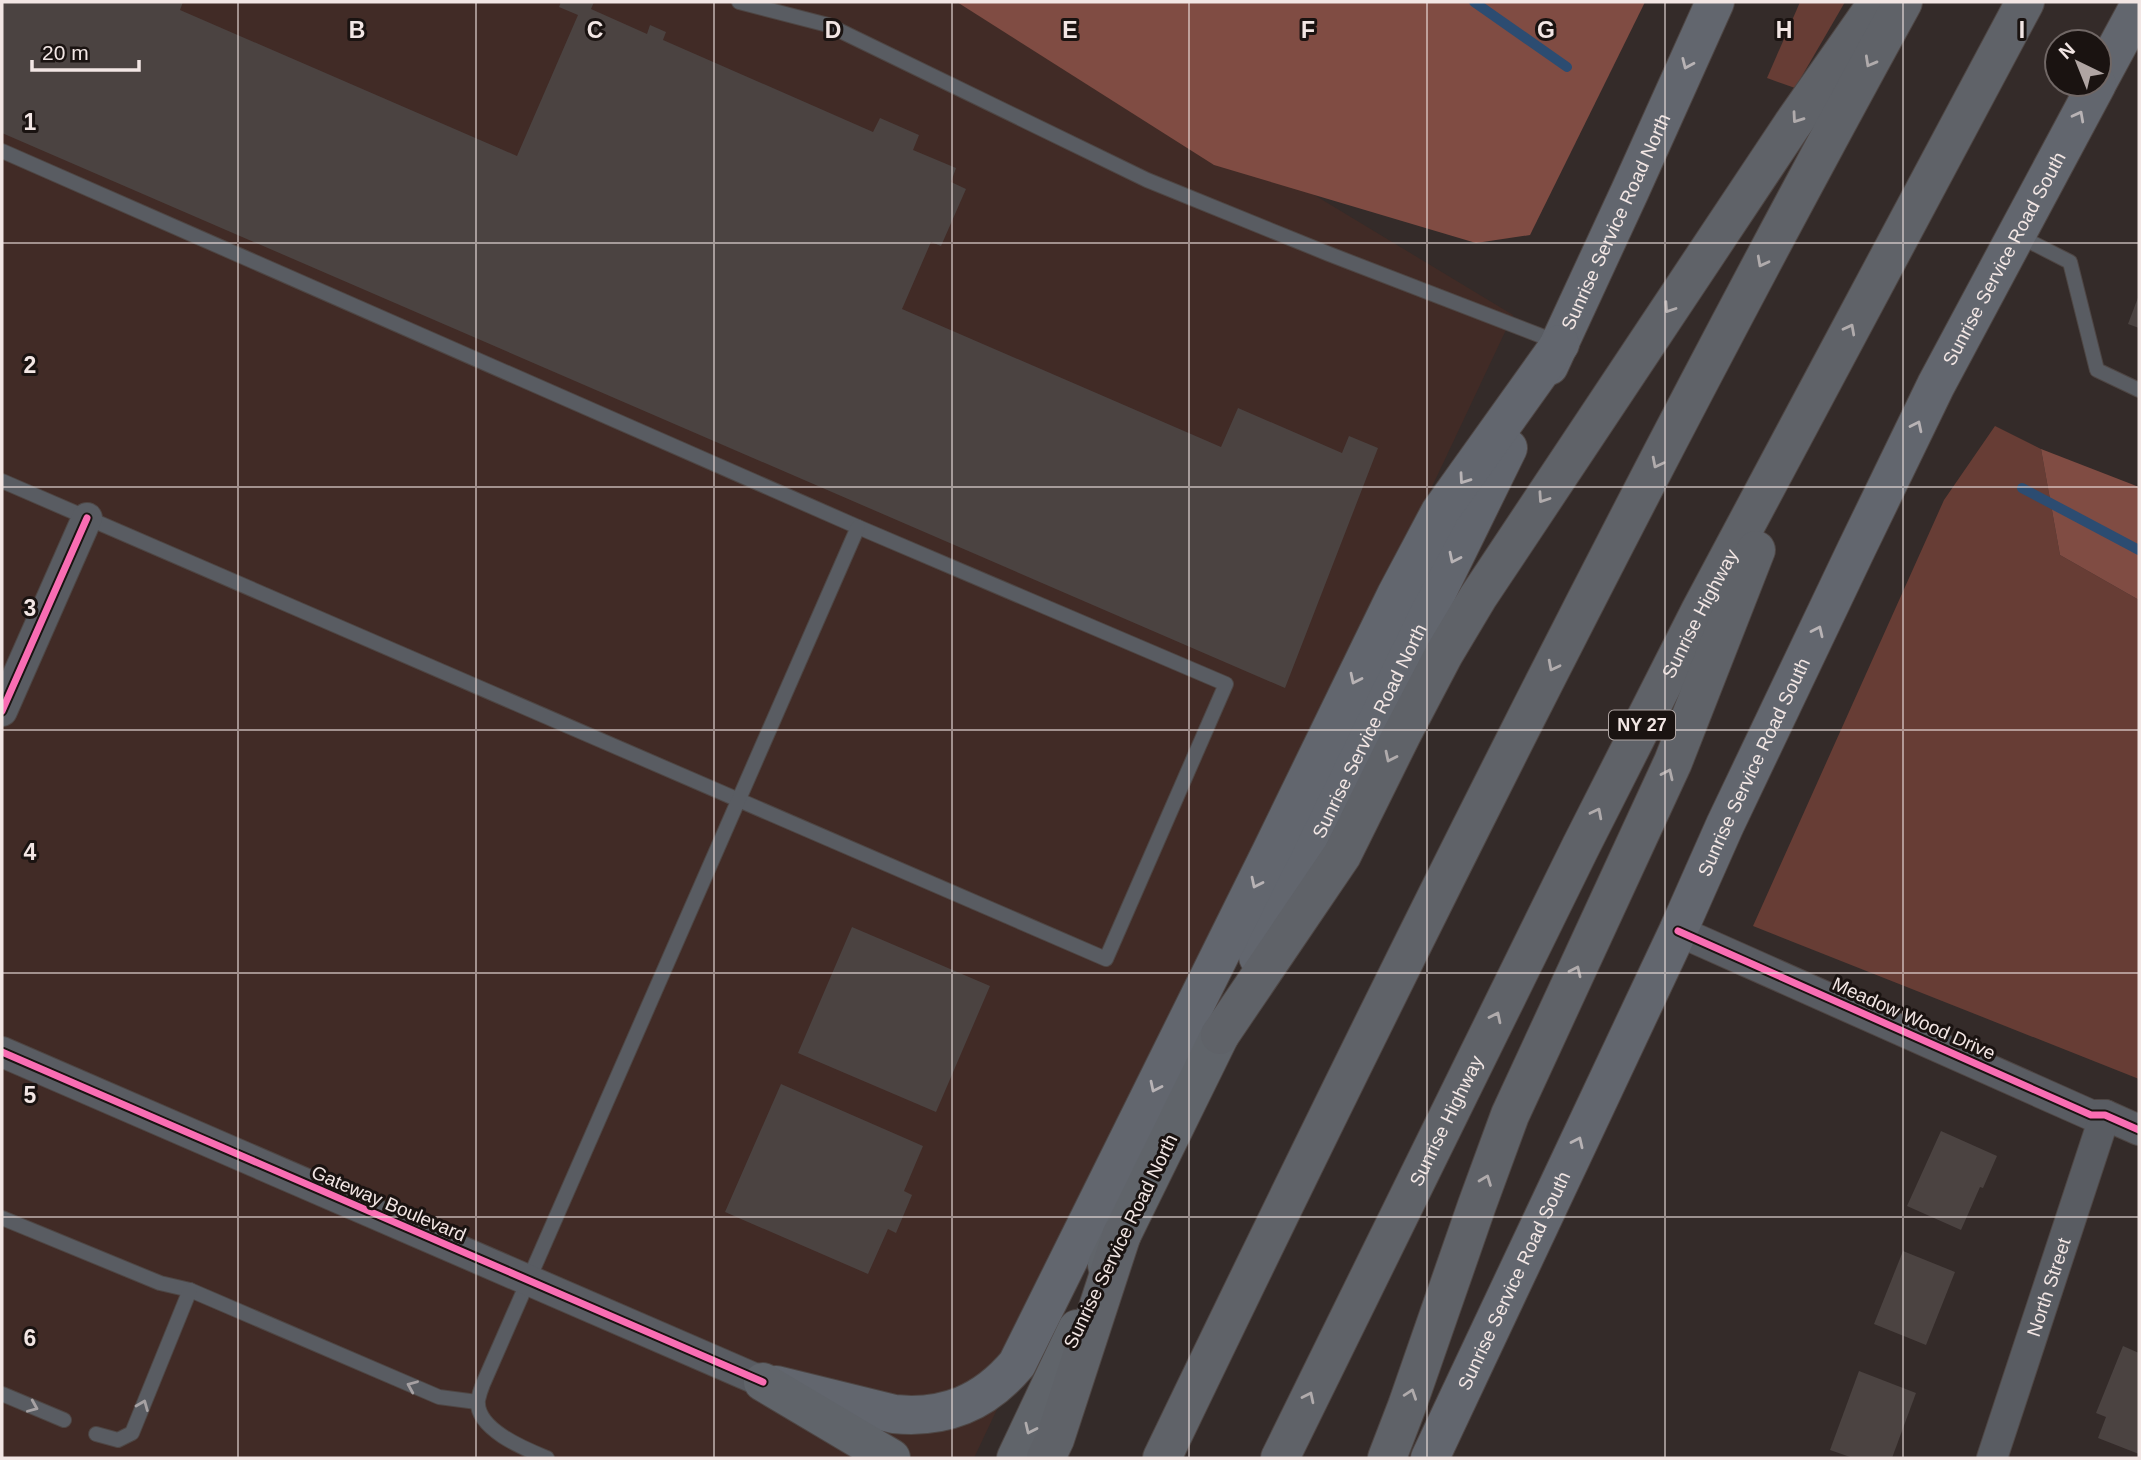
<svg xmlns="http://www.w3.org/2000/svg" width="2141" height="1460" font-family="Arial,sans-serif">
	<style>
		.built { fill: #412b26 }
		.green { fill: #673d35 }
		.forest { fill: #804c43 }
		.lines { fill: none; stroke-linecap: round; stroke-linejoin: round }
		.stream { stroke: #2c4c71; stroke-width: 10 }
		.building { fill: #4b4341 }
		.service-casing { stroke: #4e4644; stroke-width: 16 }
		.minor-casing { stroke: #4e4644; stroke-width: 32 }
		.secondary-casing { stroke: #4e4644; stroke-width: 40 }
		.trunk-casing { stroke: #4e4644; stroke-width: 40 }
		.motorway-casing { stroke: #4e4644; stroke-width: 40 }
		.service { stroke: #595c62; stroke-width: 14 }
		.minor { stroke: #595c62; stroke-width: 30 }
		.secondary { stroke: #62666e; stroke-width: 38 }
		.trunk { stroke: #60646a; stroke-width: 38 }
		.motorway { stroke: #5f6268; stroke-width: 38 }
		.cycleway-casing { stroke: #1a1311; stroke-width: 11 }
		.cycleway { stroke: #f96db3; stroke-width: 7 }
		.oneway { stroke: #b0abac }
		.oneway2 { stroke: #b8b3b5 }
		.oneway3 { stroke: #a6a1a3 }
		.oneway4 { stroke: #b0acad }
		.grid { fill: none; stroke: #f2e6e4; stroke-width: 2; stroke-opacity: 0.55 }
		.labels { text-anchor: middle; stroke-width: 6; stroke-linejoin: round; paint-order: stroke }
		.shield { fill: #1a1311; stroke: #b1a7a5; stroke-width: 2 }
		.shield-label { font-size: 18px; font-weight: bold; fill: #f2e6e4 }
		.street-label { font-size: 19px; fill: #f2e6e4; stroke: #1a1311 }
		.grid-label { font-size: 23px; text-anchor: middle; font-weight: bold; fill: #f2e6e4; stroke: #1a1311; stroke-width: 6; stroke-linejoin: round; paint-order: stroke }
	</style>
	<rect width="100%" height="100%" fill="#342b29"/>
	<path class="built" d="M2,2H969L1056,39L1513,315L974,1458H2Z"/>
	<g class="green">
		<path d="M1800,2H1845L1795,88L1767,78Z"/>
		<path d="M1995,426L2041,449L2060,555L2139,600V1079L1753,926L1944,500Z"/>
	</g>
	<g class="forest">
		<path d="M957,2H1645L1530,235L1476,243L1214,165Z"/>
		<path d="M2041,449L2139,487V600L2060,555Z"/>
	</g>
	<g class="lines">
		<g class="stream">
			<path d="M1474,2L1567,67"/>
			<path d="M2022,488L2139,550"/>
		</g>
	</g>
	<g class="building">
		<path d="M2,2H183L180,10L517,156L578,15L559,7L561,2H594L591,9L647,34L650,25L666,32L663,40L873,132L880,118L919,135L913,150L956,168L951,182L966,189L941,246L931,242L902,309L1221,447L1238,408L1342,453L1349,436L1378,448L1285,688L2,133Z"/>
		<path d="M2139,295V328L2128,324Z"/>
		<path d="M852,927L990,986L936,1112L798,1053Z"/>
		<path d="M781,1084L923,1146L904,1191L912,1195L896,1233L888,1229L868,1274L725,1212Z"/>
		<path d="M1941,1131L1997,1156L1983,1188L1980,1187L1961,1230L1907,1206Z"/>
		<path d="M1903,1251L1955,1272L1926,1345L1874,1324Z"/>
		<path d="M2123,1346L2139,1353V1454L2098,1438L2106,1417L2096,1413Z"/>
		<path d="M1859,1371L1916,1393L1892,1458H1853L1830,1450Z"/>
	</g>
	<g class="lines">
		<defs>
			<g id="service">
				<path d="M739,2L828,25L1147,180L1329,254L1557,342"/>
				<path d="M2,151L858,527L1226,684L1106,959L2,481"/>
				<path d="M2017,235L2070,262L2097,370L2139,390"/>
				<path d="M2,1218L160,1283L190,1290L439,1397L477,1402"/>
				<path d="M2,1394L64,1420"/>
				<path d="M96,1434L118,1440L132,1433L190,1290"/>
				<path d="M547,1458C525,1449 475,1429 478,1400C479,1395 481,1389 483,1384L858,527"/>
			</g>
			<g id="minor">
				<path d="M2,711L87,518"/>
				<path d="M1678,931L2091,1115H2105L2139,1130"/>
				<path d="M2,1052L763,1382"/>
				<path id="s1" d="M1992,1458L2105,1115"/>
			</g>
			<g id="secondary">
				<path d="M2099,80L2139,6"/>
				<path id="s2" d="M1549,366L1630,191L1715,2"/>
				<path id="s3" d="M1258,957L1508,448"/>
				<path d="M776,1385L894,1414C945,1419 984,1403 1017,1364L1271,852L1396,595L1440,512L1560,344"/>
				<path id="s4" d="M1430,1458L1678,931L1725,825L1856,550L1936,385L2097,84"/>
			</g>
			<g id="trunk">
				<path d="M1107,1265L1220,1035"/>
				<path d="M763,1382L891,1458"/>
				<path d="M1016,1458L1077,1329"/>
			</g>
			<g id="motorway">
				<path d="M1220,1035L1342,855L1401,736L1444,654L1478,597L1792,125L1878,2"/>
				<path d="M1046,1458L1055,1439L1122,1234"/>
				<path d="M1162,1458C1398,967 1641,479 1903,2"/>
				<path id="s5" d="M1280,1458L1581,846L1700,611L2025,2"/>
				<path d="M1387,1458L1407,1406L1477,1205L1510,1115L1673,762L1756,550"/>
			</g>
		</defs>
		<use href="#service" class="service-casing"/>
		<use href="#minor" class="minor-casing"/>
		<use href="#secondary" class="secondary-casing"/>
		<use href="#trunk" class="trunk-casing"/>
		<use href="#motorway" class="motorway-casing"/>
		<use href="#service" class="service"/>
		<use href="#minor" class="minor"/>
		<use href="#secondary" class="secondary"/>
		<use href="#trunk" class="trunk"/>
		<use href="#motorway" class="motorway"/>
		<defs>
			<g id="cycleway">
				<path d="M2,711L87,518"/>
				<path d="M1678,931L2091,1115H2105L2139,1130"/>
				<path d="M2,1052L763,1382"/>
			</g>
		</defs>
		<use href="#cycleway" class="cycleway-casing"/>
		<use href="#cycleway" class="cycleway"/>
	</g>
	<defs><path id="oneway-chevron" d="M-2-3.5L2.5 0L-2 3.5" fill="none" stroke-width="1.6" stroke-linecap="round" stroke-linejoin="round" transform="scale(1.75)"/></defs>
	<g class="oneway">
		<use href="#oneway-chevron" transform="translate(1870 62) rotate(119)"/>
		<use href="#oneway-chevron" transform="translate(1797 118) rotate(125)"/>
		<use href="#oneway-chevron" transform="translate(1762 262) rotate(118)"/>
		<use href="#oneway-chevron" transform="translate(1669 308) rotate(124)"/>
		<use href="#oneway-chevron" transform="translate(1850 329) rotate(-62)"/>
		<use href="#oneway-chevron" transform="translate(1657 463) rotate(117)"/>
		<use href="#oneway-chevron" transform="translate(1543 498) rotate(124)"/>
		<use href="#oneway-chevron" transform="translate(1553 666) rotate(117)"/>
		<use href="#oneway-chevron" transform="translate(1390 757) rotate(116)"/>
		<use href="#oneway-chevron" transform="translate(1668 774) rotate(-65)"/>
		<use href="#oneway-chevron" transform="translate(1597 813) rotate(-63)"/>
		<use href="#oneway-chevron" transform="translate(1576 971) rotate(-65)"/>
		<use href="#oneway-chevron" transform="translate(1496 1017) rotate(-64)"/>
		<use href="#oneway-chevron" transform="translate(1486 1180) rotate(-69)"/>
		<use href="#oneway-chevron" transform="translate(1411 1394) rotate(-71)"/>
		<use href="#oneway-chevron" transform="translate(1309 1397) rotate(-64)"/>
	</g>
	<g class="oneway2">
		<use href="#oneway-chevron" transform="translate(1687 64) rotate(114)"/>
		<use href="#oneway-chevron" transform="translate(2079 116) rotate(-62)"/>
		<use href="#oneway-chevron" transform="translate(1917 426) rotate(-64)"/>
		<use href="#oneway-chevron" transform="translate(1464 479) rotate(125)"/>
		<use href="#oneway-chevron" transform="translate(1454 558) rotate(116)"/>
		<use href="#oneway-chevron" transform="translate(1818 631) rotate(-65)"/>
		<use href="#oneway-chevron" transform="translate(1355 679) rotate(116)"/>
		<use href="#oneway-chevron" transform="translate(1256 883) rotate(116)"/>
		<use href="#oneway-chevron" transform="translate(1155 1087) rotate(116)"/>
		<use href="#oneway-chevron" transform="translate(1578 1142) rotate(-65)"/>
	</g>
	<g class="oneway3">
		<use href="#oneway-chevron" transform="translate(412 1386) rotate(-157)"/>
		<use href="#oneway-chevron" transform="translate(143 1405) rotate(-68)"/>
		<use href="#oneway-chevron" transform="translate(33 1407) rotate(23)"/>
	</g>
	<use class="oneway4" href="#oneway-chevron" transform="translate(1030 1429) rotate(115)"/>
	<path class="grid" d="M238,2V1458M476,2V1458M714,2V1458M952,2V1458M1189,2V1458M1427,2V1458M1665,2V1458M1903,2V1458M2,243H2139M2,487H2139M2,730H2139M2,973H2139M2,1217H2139"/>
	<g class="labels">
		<rect class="shield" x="1609" y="710.5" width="66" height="29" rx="5"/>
		<g class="shield-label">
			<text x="1642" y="731">NY 27</text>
		</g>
		<g class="street-label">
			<text dy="7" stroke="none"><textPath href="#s2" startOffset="159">Sunrise Service Road North</textPath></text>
			<text dy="7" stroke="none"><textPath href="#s4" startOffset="1330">Sunrise Service Road South</textPath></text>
			<text dy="7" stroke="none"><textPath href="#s5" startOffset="943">Sunrise Highway</textPath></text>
			<text dy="7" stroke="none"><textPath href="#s3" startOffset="252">Sunrise Service Road North</textPath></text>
			<text dy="7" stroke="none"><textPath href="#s4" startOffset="763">Sunrise Service Road South</textPath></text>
			<text transform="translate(1914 1018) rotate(24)" y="7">Meadow Wood Drive</text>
			<text dy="7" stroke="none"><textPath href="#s5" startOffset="376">Sunrise Highway</textPath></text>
			<text transform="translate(389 1203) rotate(23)" y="7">Gateway Boulevard</text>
			<text transform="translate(1120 1241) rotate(-64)" y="7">Sunrise Service Road North</text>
			<text dy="7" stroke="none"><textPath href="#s4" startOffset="196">Sunrise Service Road South</textPath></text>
			<text dy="7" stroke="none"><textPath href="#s1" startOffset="180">North Street</textPath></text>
		</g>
	</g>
	<g class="grid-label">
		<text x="357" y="38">B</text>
		<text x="595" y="38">C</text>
		<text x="833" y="38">D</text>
		<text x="1070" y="38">E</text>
		<text x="1308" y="38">F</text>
		<text x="1546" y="38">G</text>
		<text x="1784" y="38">H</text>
		<text x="2022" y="38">I</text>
		<text x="30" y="130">1</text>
		<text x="30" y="373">2</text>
		<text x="30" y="616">3</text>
		<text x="30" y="860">4</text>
		<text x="30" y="1103">5</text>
		<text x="30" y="1346">6</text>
	</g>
	<rect width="2141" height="1460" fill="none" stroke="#f2e6e4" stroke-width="7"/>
	<g transform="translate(2078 63) rotate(317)"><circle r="33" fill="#1a1311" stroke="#706765" stroke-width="2"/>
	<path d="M0-5L12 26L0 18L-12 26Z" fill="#b0a5a3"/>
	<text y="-10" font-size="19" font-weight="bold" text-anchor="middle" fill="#f2e6e4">N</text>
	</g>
	<path d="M32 60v10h107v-10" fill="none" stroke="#f2e6e4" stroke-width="3.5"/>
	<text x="42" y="60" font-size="21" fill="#f2e6e4" stroke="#1a1311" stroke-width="5" paint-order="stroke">20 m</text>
</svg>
